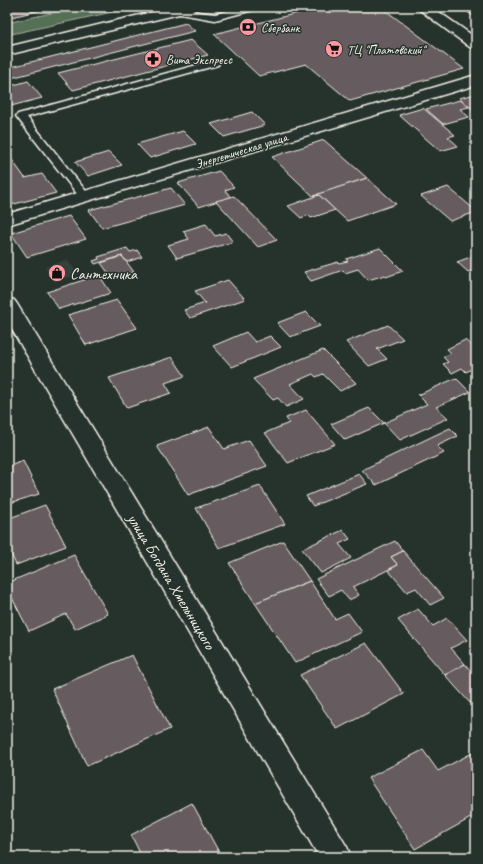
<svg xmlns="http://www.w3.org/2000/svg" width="483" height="864" font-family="Caveat,sans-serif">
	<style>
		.built { fill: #393f3c }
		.green { fill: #567057; stroke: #a5b0a0 }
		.building { fill: #665c60; stroke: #f4f1e8 }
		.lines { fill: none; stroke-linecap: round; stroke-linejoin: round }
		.service-casing { stroke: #f4f1e8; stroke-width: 3 }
		.minor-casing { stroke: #f4f1e8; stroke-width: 3 }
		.secondary-casing { stroke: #f4f1e8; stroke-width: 3 }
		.service { fill: #26332d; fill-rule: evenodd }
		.minor { fill: #26332d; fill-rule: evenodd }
		.secondary { fill: #26332d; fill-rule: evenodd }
		.labels { text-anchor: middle; stroke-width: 3; stroke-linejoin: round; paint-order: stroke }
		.far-poi-label { font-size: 13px; fill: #f4f1e8; stroke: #26332d; text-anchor: start }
		.far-street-label { font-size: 13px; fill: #f4f1e8; stroke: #26332d }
		.poi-label { font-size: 16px; fill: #f4f1e8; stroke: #26332d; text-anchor: start }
		.street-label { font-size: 16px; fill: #f4f1e8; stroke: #26332d }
	</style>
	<rect width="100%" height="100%" fill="#26332d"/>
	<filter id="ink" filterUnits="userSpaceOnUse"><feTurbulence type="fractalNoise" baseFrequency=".025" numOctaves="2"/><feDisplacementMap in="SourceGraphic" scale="8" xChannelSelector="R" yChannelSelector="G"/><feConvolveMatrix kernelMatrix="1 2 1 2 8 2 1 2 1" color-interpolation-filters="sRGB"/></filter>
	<g filter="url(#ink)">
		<path class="built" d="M67,260L78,274L55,282L45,267Z"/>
		<path class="green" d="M78,7H135L7,35V23Z"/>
		<g class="building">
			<path d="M7,7H54L7,18Z"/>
			<path d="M322,7H381L464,69L350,101L306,64L259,76L214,34Z"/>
			<path d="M460,7H476V18Z"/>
			<path d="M186,23L195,31L7,79V68Z"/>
			<path d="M191,40L208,55L73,90L58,73Z"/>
			<path d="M28,81L42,98L7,107V87Z"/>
			<path d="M476,94V112L459,98Z"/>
			<path d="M460,100L469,107L460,109L469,117L443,124L426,109Z"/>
			<path d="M423,108L455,135L448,137L458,146L440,151L399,115Z"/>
			<path d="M252,112L265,125L224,137L211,124Z"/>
			<path d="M183,131L196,144L150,158L137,144Z"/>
			<path d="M324,140L367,178L313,196L272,157Z"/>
			<path d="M109,152L122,165L88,176L75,162Z"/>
			<path d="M7,153L25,178L42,174L56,193L7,206Z"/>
			<path d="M219,171L234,187L225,190L231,197L199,207L178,183Z"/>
			<path d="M367,178L396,204L347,221L318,194Z"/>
			<path d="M448,187L476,211V212L450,221L421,196Z"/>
			<path d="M171,188L185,205L102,228L89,210Z"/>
			<path d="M319,195L335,210L311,218L308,215L301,218L288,206Z"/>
			<path d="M234,196L277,240L258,247L216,201Z"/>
			<path d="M69,216L86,239L27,257L11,233Z"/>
			<path d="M206,224L215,236L226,233L233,242L177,258L168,245L189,239L183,231Z"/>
			<path d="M127,248L130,252L137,250L142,257L127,262L122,256L95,264L93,261L99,259L98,257Z"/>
			<path d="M380,248L403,271L386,277L385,275L368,280L358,269L345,273L343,270L311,281L304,272L338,262L339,263L348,261L346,259Z"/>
			<path d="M476,255V269L468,272L457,262Z"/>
			<path d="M122,256L134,272L112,278L101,263Z"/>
			<path d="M99,275L111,293L59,309L47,292Z"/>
			<path d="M228,280L245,299L190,318L184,310L205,303L195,291Z"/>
			<path d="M117,300L137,328L86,345L68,315Z"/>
			<path d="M306,312L320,326L290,337L277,323Z"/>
			<path d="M388,325L403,339L377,349L387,359L369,366L346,342Z"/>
			<path d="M246,332L255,342L270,336L281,347L232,367L213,346Z"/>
			<path d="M465,340L476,350V367L466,372L462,368L452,373L443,364L448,362L443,357L451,353L447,349Z"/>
			<path d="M323,350L356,383L340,391L323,374L316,377L313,374L290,384L304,399L286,407L278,398L273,400L253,379Z"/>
			<path d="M172,357L185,376L165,383L171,393L127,408L109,378Z"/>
			<path d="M456,378L470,392L436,407L448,418L400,440L384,423L427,404L418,395Z"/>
			<path d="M369,408L384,423L345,440L331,424Z"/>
			<path d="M306,410L335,444L288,463L265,433L289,423L286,418Z"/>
			<path d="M209,427L224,449L249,440L267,466L188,495L157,446Z"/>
			<path d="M450,428L458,436L437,446L444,453L376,485L362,470Z"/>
			<path d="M23,461L39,494L7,504V467Z"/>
			<path d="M359,474L367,484L313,506L306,496Z"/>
			<path d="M260,486L285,524L219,548L196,508Z"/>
			<path d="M45,505L66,546L16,565L7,545V519Z"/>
			<path d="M343,530L350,539L339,544L351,558L321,573L302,549Z"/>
			<path d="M283,541L310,581L255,603L229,563Z"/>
			<path d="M395,541L403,551L391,557L398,565L353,587L359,595L349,600L341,590L329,596L316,579Z"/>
			<path d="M403,551L444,598L430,605L416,588L407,592L388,570L398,565L391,557Z"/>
			<path d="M74,555L108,614L75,629L66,614L29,631L7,588V583Z"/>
			<path d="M310,581L335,619L348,613L362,632L295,663L255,603Z"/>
			<path d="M418,609L433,626L447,618L467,640L451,648L465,664L445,675L398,620Z"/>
			<path d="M366,643L404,694L337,729L300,675Z"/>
			<path d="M132,655L170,729L87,766L52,689Z"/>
			<path d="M465,664L471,671L476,667V699L470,703L445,675Z"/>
			<path d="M423,750L438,771L476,751V815L415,849L368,778Z"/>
			<path d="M192,803L220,854L215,857H142L131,835Z"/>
		</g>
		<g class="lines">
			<defs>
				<g id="service">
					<path d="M244,7H258L257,9L215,20L174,13L170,11L174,9L215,14Z"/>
					<path d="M215,60L218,61L219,63L218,65L27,117L89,195L90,197L89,199H81L16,116L18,114Z"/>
				</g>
				<g id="minor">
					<path d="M416,7H432L476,38V49L471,48Z"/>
					<path d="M476,75V85L7,225V214Z"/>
					<path d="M7,298L14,300L17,304L347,847L351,857H319L7,321Z"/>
				</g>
				<path id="secondary" d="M173,7H198L196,10L7,55V47Z"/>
			</defs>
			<use href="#service" class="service-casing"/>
			<use href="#minor" class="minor-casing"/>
			<use href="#secondary" class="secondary-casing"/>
			<use href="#service" class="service"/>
			<use href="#minor" class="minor"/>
			<use href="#secondary" class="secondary"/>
		</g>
	</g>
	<defs>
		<symbol id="bank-disc" viewBox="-11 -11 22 22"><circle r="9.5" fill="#ff9aa2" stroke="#26332d"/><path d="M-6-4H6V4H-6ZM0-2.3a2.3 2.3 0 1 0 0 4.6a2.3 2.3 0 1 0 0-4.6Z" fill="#111"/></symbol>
		<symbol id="supermarket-disc" viewBox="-11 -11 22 22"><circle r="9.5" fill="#ff9aa2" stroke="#26332d"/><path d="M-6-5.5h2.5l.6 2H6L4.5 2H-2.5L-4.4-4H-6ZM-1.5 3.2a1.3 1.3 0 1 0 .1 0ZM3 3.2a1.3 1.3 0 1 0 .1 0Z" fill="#111"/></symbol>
		<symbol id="pharmacy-disc" viewBox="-11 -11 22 22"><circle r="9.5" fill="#ff9aa2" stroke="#26332d"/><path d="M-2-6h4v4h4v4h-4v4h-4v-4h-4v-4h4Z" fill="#111"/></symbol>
		<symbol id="shop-disc" viewBox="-11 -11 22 22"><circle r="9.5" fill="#ff9aa2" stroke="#26332d"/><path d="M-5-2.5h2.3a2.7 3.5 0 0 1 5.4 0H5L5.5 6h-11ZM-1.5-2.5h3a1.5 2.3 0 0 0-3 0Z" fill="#111"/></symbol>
	</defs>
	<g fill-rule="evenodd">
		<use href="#bank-disc" x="238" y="17" width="20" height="20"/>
		<use href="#supermarket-disc" x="324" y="39" width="20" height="20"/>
		<use href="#pharmacy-disc" x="143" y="49" width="20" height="20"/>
		<use href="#shop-disc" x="47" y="263" width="20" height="20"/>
	</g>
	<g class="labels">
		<g class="far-poi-label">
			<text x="261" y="32">Сбербанк</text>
			<text x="347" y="54">ТЦ "Платовский"</text>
			<text x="166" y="64">Вита Экспресс</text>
		</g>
		<g class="far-street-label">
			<text transform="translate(241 150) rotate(-17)" y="5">Энергетическая улица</text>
		</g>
		<g class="poi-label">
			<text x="70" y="279">Сантехника</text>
		</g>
		<g class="street-label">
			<text transform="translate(172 581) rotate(59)" y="6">улица Богдана Хмельницкого</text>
		</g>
	</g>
	<rect width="483" height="864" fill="none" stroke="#26332d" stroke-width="24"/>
	<rect x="12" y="12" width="459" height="840" fill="none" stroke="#f4f1e8" stroke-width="1.5" filter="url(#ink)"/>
</svg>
